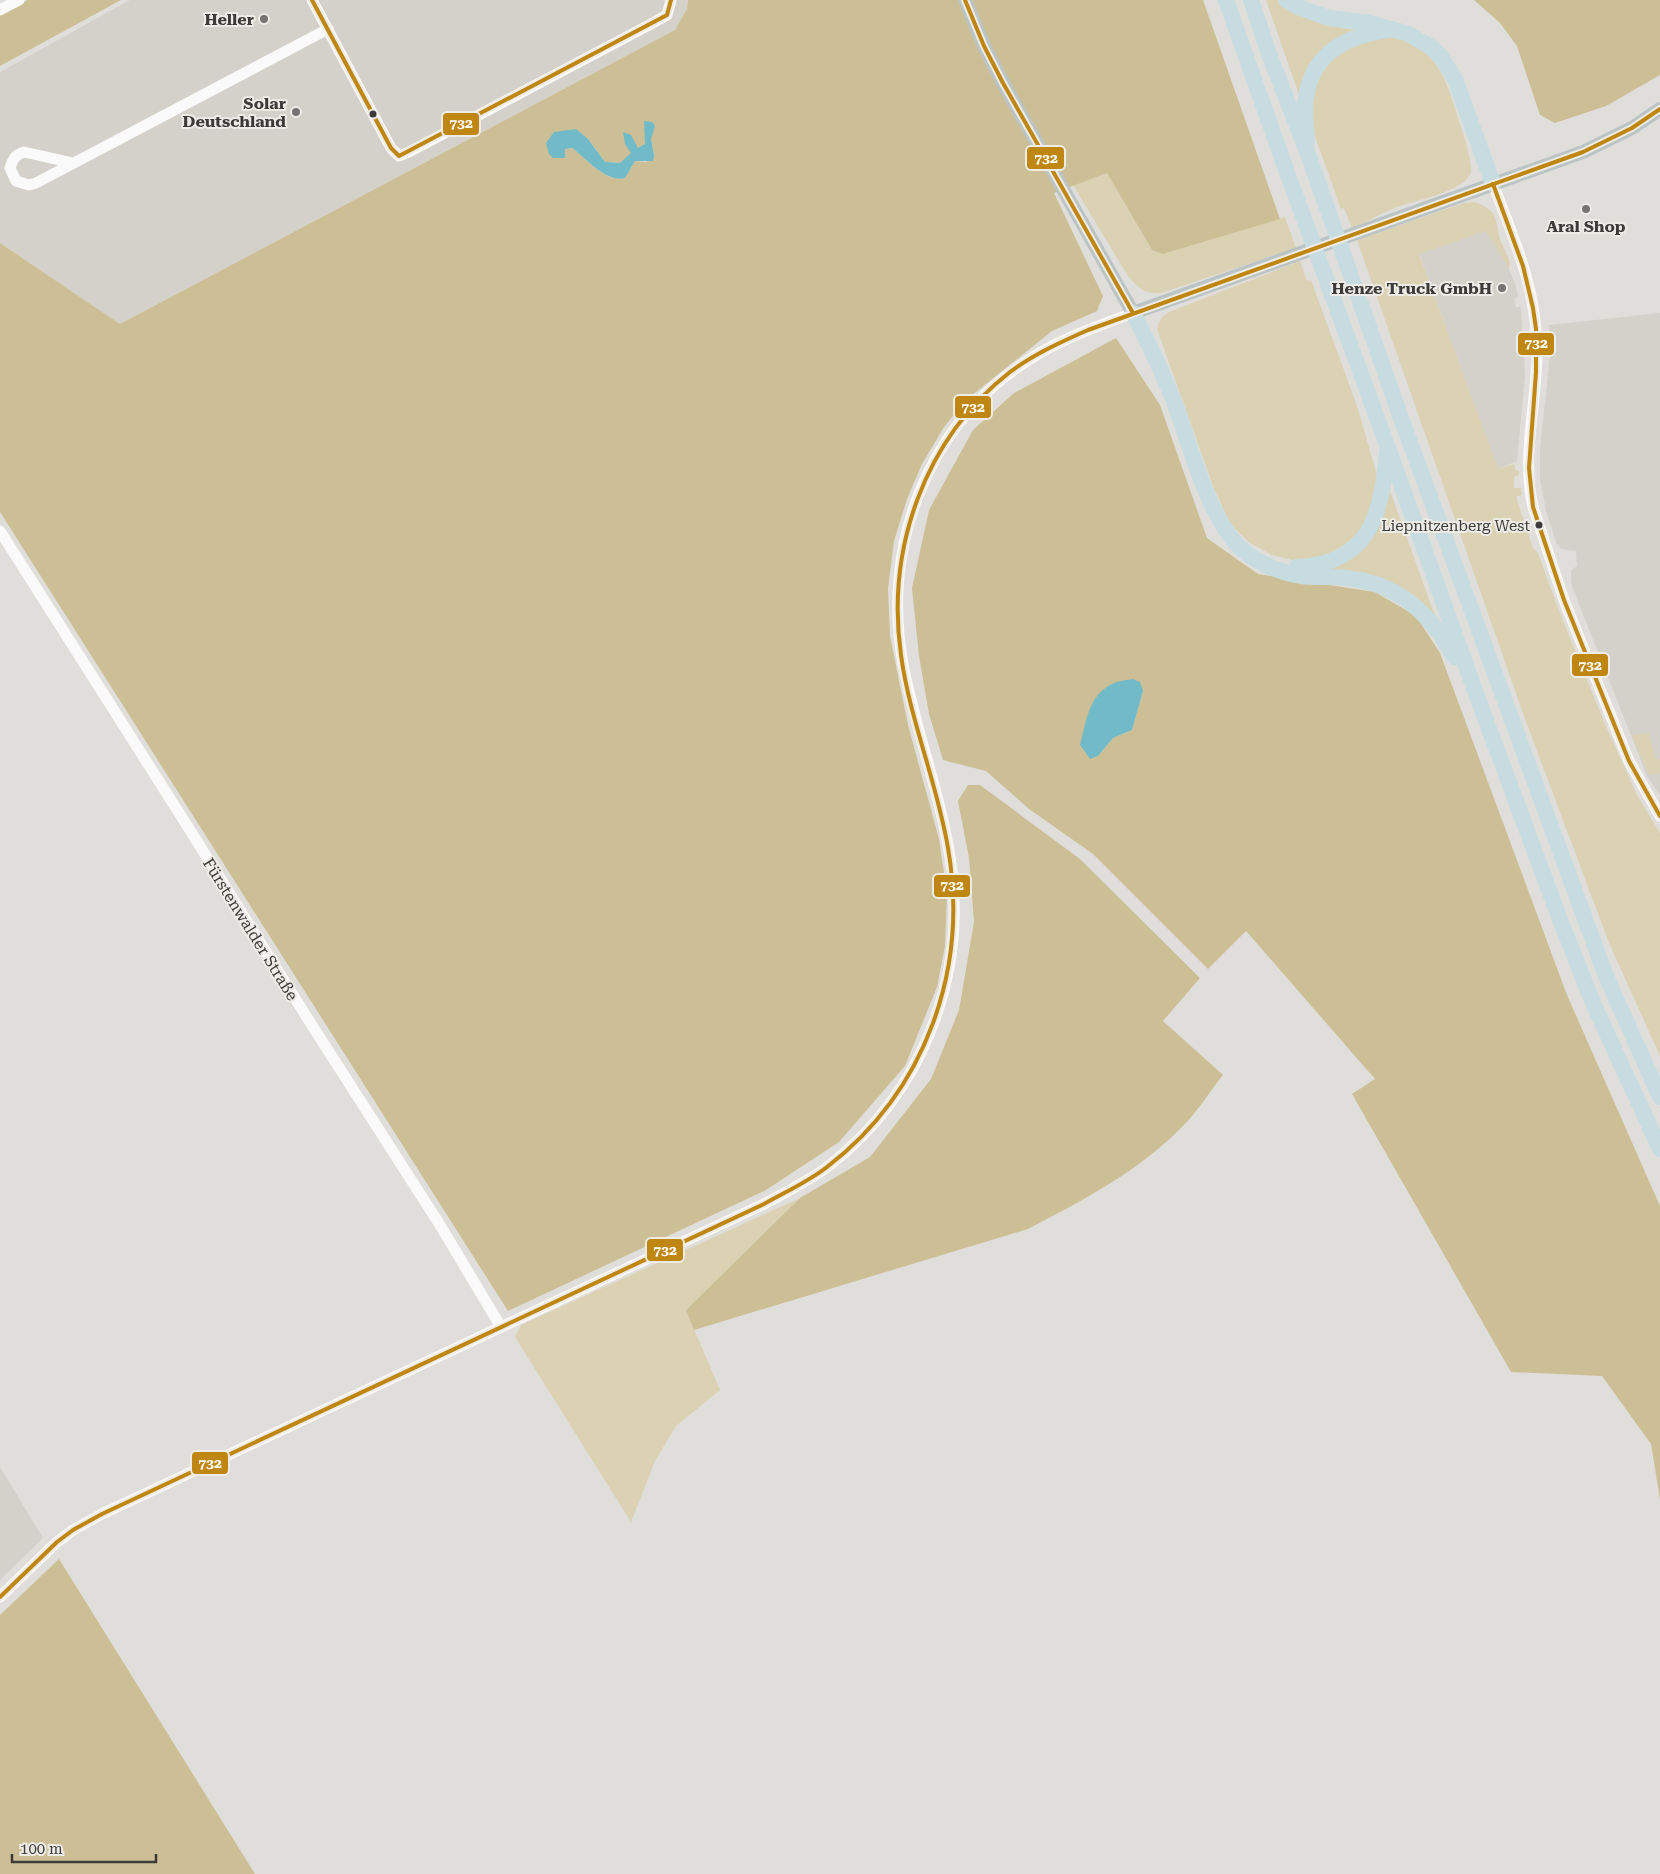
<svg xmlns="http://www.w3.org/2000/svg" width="1660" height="1874" font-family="'Roboto Serif',serif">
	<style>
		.built { fill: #d4d1ca }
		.green { fill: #dbd1b3 }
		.forest { fill: #cdbf95; fill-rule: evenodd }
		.water { fill: #71bac8 }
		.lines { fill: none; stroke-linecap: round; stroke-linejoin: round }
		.minor { stroke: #fafafa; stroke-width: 11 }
		.major { stroke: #bac4c5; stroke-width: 14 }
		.highway { stroke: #c6dce0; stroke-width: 16 }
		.bus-1-casing { stroke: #eeece7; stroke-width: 8 }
		.bus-1 { stroke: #bf8611; stroke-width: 4 }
		.poi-dot { fill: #757472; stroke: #eeece7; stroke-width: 2 }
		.bus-dot { fill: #3c3b39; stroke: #eeece7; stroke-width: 2 }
		.labels { text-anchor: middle; stroke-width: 4; stroke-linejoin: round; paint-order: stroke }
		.bus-label { font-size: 15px; fill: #3c3b39; stroke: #eeece7; text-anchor: end }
		.poi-label { font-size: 16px; font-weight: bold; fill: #3c3b39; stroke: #eeece7; text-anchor: end }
		.street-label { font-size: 16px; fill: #3c3b39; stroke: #eeece7 }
		.line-badge { stroke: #eeece7; stroke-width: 2 }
		.badge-label { font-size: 14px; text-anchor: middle; font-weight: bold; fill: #fff }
	</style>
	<rect width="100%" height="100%" fill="#e0dedb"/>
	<g class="built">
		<path d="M130,0H688L687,9L675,30L120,324L0,243V72Z"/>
		<path d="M1486,231L1509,269L1516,286L1518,297L1514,299L1516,307H1521L1524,353L1525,376L1517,461L1498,469L1419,253Z"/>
		<path d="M1660,313V795L1647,776L1571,584V571L1577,566L1576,551L1561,549L1556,542L1546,511L1540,478V448L1550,356L1549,325Z"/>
		<path d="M0,1467L43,1538L0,1580Z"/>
	</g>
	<g class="green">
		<path d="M1266,0H1277L1342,28L1358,30L1339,38L1300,98Z"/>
		<path d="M1387,36C1438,46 1447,80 1460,124C1465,140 1471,156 1471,173C1462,193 1415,200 1394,208C1380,214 1366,222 1352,228L1344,208L1341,209L1312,128L1310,116L1316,76L1347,45Z"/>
		<path d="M1107,173L1152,250L1163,254L1285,217L1296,248L1161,293C1144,294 1138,288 1128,276L1073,185Z"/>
		<path d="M1475,202C1481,204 1487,207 1492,212C1498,220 1497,229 1500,239C1503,249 1512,258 1509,269L1486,231L1419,254L1498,469L1514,464L1516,471H1519V475L1514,477V488H1521L1522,495L1517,496V500L1533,548L1538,553L1556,603L1605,724L1637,795L1660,833V1056L1609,943L1525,719L1357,240L1464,203Z"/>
		<path d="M1300,261L1307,281L1311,280L1357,406L1377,475L1368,519L1355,536L1341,547L1323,557L1292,560L1272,555L1250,543L1231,525L1214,489L1157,329C1159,320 1161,317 1169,312Z"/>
		<path d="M1388,485L1435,616L1428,610L1313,572L1347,556Z"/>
		<path d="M1649,733L1655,759H1660V773L1649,775L1632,735Z"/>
		<path d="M800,1198L686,1310L720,1390L676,1426L655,1461L631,1522L515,1337L521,1325Z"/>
	</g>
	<g class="forest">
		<path d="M28,0H121L0,66V14Z"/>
		<path d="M688,0H1203L1280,219L1163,254L1152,250L1107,173L1054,193L1103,296L1097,311L1052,331L966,400L944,427L922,464L907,499L894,541L888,589L890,636L908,725L939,839L947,893L945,946L937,987L905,1066L839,1142L766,1190L508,1311L0,512V243L120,324L675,30L687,9ZM588,139L605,162L620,163L651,139L654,155L646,162L635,161L625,178C606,183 586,158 572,148L565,149Z"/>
		<path d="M1474,0H1660V75L1606,106L1555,123L1540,115L1517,46L1500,23Z"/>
		<path d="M1116,338L1160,405L1207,538L1258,574L1375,592L1416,616L1440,653L1567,995L1660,1206V1499L1651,1444L1602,1376L1511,1372L1352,1094L1375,1079L1246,931L1208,969L1093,854L1029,809L986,771L943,760L929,714L919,656L912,588L929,510L973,430L1014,393ZM1143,691L1132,730L1113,738L1098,756Z"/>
		<path d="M968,785H980L1080,859L1200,978L1163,1021L1223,1075C1210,1091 1198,1111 1183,1126C1139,1171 1084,1200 1028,1229L694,1330L686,1310L800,1198L870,1157L931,1079L959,1010L974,922L969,858L958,801Z"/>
		<path d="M59,1559L255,1874H0V1615Z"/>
	</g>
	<g class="water">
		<path d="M644,121L652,122L655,126L651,139L654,155L653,161H635L625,178C606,183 586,158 572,148L565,149V158H553L549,154L546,143L554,132L576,129L588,139L605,162L620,163L631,153L625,144L623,132L631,135L638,148L645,144Z"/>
		<path d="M1133,679L1140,682L1143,691L1132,730L1113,738L1098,756L1090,759L1080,745C1086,723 1088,697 1110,685C1117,681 1126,680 1133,679Z"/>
	</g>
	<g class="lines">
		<g class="minor">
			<path d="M312,0L391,148L399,156L409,152L651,24L667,15L671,0"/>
			<path d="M0,10L19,0"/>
			<path d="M73,163L24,152C15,155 13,159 10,168L16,181L29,185L36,183L328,29"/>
			<path d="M1493,184C1515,241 1537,290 1537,352C1537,405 1521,455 1533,507L1564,600L1629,761L1660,816"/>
			<path d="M0,531L188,827L313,1027L440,1225L501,1327"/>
			<path d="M0,1597L57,1542L73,1530L102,1514L764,1204C786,1192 809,1181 830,1165C919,1095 965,984 952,871C943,800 916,733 903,664C882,548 925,429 1024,363C1057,340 1096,327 1133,313"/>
		</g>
		<path class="major" d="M965,0L984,46L1003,83L1133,313L1583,152L1632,128L1660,109"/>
		<g class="highway">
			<path d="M1226,0L1284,164L1387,445L1478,699L1561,922L1593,1003L1660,1149"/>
			<path d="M1251,0L1269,54L1308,154L1401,418L1606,976L1660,1097"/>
			<path d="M1286,0L1300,8L1329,18L1369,23L1406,33L1431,47L1441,57L1455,79L1493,184"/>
			<path d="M1307,141C1306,127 1304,112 1306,98C1312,53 1346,36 1387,30"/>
			<path d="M1133,313C1148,341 1161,370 1173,399C1190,443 1209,524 1245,552C1260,564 1282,573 1301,576C1315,578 1331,576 1346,578C1398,583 1430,613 1454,657"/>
			<path d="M1297,567C1371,563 1381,515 1387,452"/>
		</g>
		<defs>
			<g id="bus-1">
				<path d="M312,0L391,148L399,156L667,15L671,0"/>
				<path d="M965,0L984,46L1003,83L1133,313"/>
				<path d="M1493,184L1523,266L1533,308L1536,329V372L1529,468L1533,507L1564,600L1629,761L1660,816"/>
				<path d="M0,1597L57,1542L73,1530L102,1514L764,1204C785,1192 808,1182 827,1167C926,1091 969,969 948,848C937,782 910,721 901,655C886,549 924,439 1010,372C1034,354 1061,342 1088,330L1583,152L1632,128L1660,109"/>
			</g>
		</defs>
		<use href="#bus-1" class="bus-1-casing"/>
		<use href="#bus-1" class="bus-1"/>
	</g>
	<g class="poi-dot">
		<circle cx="264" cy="19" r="5"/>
		<circle cx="296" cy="112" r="5"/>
		<circle cx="1586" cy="209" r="5"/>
		<circle cx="1502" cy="288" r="5"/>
	</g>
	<g class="bus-dot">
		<circle cx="373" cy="114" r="4.5"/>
		<circle cx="1539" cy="525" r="4.5"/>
	</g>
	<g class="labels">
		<g class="bus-label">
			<text x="1530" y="531">Liepnitzenberg West</text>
		</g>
		<g class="poi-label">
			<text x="254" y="25">Heller</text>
			<text x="286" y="109">Solar<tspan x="286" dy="18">Deutschland</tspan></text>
			<text x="1586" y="232" text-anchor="middle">Aral Shop</text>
			<text x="1492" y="294">Henze Truck GmbH</text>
		</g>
		<g class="street-label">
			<text transform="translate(251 929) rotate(58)" y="6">Fürstenwalder Straße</text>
		</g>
	</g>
	<g class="line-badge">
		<rect x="442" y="112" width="38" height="24" rx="5" fill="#bf8611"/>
		<rect x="1026" y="146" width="39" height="24" rx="5" fill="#bf8611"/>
		<rect x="1517" y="332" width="38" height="24" rx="5" fill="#bf8611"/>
		<rect x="954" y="395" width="38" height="24" rx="5" fill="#bf8611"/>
		<rect x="1571" y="653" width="38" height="24" rx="5" fill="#bf8611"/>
		<rect x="933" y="874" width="38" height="24" rx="5" fill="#bf8611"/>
		<rect x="646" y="1238" width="38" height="24" rx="5" fill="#bf8611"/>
		<rect x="191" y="1451" width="38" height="24" rx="5" fill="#bf8611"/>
	</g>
	<g class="badge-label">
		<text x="461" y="128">732</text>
		<text x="1046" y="163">732</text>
		<text x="1536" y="348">732</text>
		<text x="973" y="412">732</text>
		<text x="1590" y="670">732</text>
		<text x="952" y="890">732</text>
		<text x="665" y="1255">732</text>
		<text x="210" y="1468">732</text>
	</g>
	<path d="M12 1854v8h144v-8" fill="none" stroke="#3c3b39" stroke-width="2.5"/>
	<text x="20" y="1854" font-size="15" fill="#3c3b39" stroke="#eeece7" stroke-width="4" paint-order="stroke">100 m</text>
</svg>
